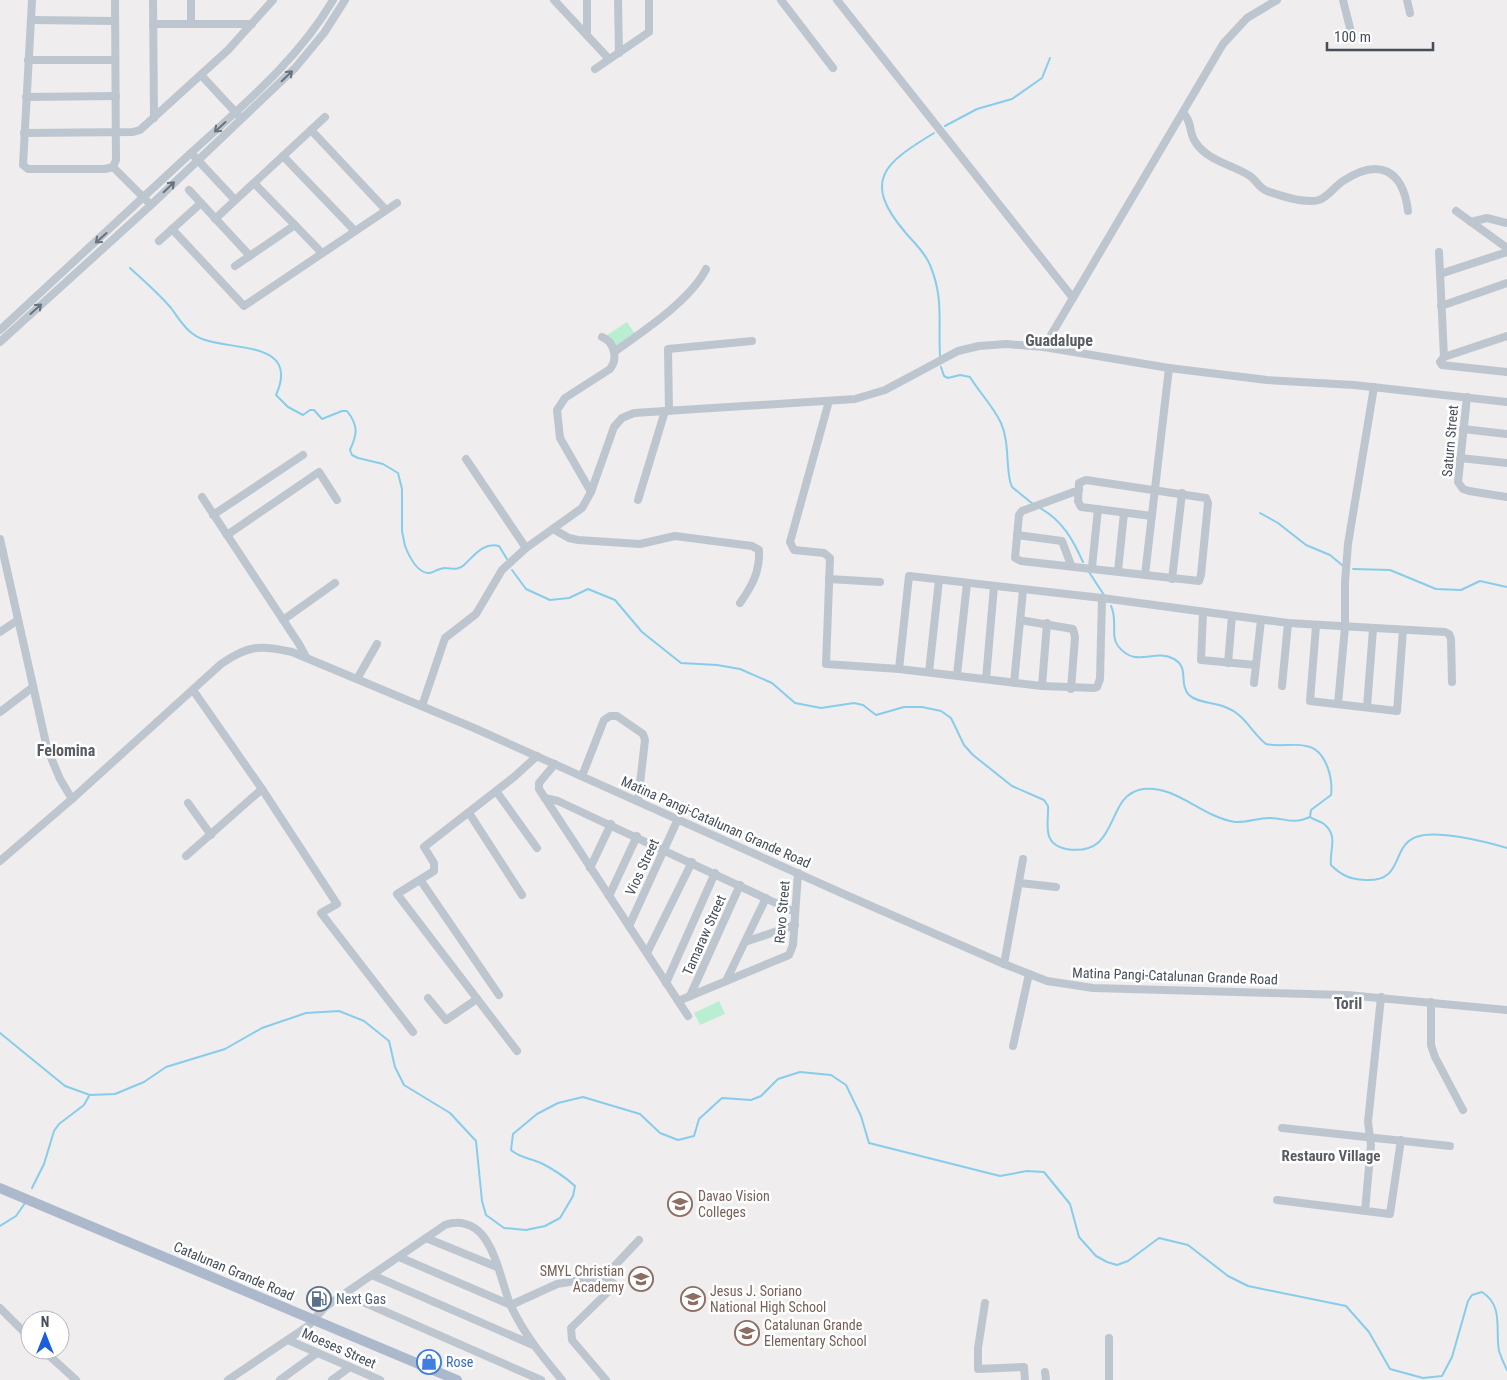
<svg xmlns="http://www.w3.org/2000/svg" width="1507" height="1380" font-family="'Roboto Condensed',sans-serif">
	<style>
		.garden { fill: #baeed3 }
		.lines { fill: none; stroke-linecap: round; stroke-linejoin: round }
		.stream { stroke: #87cdeb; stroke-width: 2 }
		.minor { stroke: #bdc6cf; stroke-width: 8 }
		.major { stroke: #acb9cc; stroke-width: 10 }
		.oneway { stroke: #69727d }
		.labels { text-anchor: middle; stroke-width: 5; stroke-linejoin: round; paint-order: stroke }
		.street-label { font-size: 14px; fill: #454e5a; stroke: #fff }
		.education-label { font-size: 14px; fill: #785e54; stroke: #fff; text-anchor: start }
		.service-label { font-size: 14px; fill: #4e5e75; stroke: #fff; text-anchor: start }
		.shop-label { font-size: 14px; fill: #366cbe; stroke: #fff; text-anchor: start }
		.neighbourhood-label { font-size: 15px; font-weight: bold; fill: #595c62; stroke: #fff }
		.quarter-label { font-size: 16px; font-weight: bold; fill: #595c62; stroke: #fff }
	</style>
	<rect width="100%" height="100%" fill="#efeded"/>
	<g class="garden">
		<path d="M627,322L635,334L614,347L607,335Z"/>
		<path d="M719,1001L725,1014L700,1025L694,1013Z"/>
	</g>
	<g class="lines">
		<g class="stream">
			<path d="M945,126L977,109L1012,99L1042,78L1050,58"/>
			<path d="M934,133C885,163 861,180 905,232C914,243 925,252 930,265C944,298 938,323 940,356"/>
			<path d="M130,268C144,281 158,293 171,308C178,317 183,327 193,334C218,354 303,335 276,395L288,407L303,415L310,410H314L322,419L342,411H347C359,426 357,435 350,450L352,455L358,458L383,464L398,473L402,489V531L405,546C409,556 417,574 430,573C435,572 439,568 445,568C452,568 458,571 464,565C474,556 483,542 499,546L507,559"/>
			<path d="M941,367L944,376L948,378L960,375L970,377C979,392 993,406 1001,423C1009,441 1006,462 1010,481L1012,487L1033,504"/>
			<path d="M1040,508C1063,521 1073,540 1083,562"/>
			<path d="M1260,513L1278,523L1306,545L1330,555L1342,565"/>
			<path d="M1353,569L1390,570L1436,589L1461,590L1480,581L1507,587"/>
			<path d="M512,570L526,589L550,600L569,598L588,589L615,600L642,632L681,663L717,665L740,669L772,683L795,703L821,708L854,703L863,705L876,715L904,707H922L941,711L951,718L964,745L973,755L1012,786L1044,800L1048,806C1049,823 1041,844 1066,849C1122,858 1103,795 1143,789C1176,785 1202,817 1235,822C1247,823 1257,818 1269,818C1287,818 1291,825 1310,817"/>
			<path d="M1089,572L1104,595"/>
			<path d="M1111,606C1118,620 1110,635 1118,646C1136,669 1154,648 1174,659C1190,668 1178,683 1189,695C1197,703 1214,702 1225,707C1245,714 1251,732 1266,744C1280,747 1293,743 1306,746C1326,749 1333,778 1331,795L1311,810L1310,817"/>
			<path d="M1310,817C1314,820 1320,821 1324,824C1339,836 1329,850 1331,865C1342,876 1350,879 1365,880C1405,882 1390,847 1416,837C1436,829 1487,842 1507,848"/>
			<path d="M0,1033L65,1086L90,1095L115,1094L144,1082L166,1067L225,1049L262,1028L306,1013L339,1011L364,1021L389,1041L395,1067L404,1085L450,1113L476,1141L482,1201L486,1215L504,1228L526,1230L545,1226L560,1218L573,1196L575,1186C565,1177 553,1169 541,1163C530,1158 520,1158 511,1150L513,1134L537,1114L558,1103L583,1097L640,1114L660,1133L678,1140L694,1136L699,1119L722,1098L751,1100L761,1096L778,1079L800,1072L831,1075L846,1085L861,1116L869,1143L1000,1176L1027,1171L1044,1172L1070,1204L1079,1237L1096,1256L1107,1262L1117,1265L1128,1261L1159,1238L1188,1245L1228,1276L1248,1286L1346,1306L1369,1332L1390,1369L1423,1378L1442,1376L1452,1357L1468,1301L1472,1295L1482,1292C1504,1306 1495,1329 1499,1351C1501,1357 1504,1364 1507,1370"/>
			<path d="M32,1188L44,1164L54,1131L59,1124L84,1105L89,1096"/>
			<path d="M0,1226L16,1216L25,1203"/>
		</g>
		<g class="minor">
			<path d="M32,0L23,165L28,169H105L113,167"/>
			<path d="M153,0L154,118"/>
			<path d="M191,0V24"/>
			<path d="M554,0L609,59"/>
			<path d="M618,0L619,53"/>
			<path d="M781,0L833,68"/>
			<path d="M837,0L1073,298"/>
			<path d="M1343,0L1352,36"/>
			<path d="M1407,0L1410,13"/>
			<path d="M31,20L115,21"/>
			<path d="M153,24H252"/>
			<path d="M587,35V0"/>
			<path d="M28,60H115"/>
			<path d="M595,69L649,32V0"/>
			<path d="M201,75L239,116"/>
			<path d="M26,97L116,96"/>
			<path d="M1183,113C1193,122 1188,133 1196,143C1208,161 1233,165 1250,176C1257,181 1259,188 1267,191C1281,196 1304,204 1319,200C1328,197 1334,187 1343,181C1379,157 1403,170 1408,211"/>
			<path d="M311,130L386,210"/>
			<path d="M24,133L133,132L140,130L228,50L273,0"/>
			<path d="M194,156L235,200"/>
			<path d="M283,156L355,231"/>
			<path d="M113,167L116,160L115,0"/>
			<path d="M113,167L147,201"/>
			<path d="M254,183L322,253"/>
			<path d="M189,190L250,256"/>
			<path d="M1456,211L1507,248"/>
			<path d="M215,219L325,117"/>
			<path d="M1471,222L1487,218L1507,223"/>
			<path d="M172,229L244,306L397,203"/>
			<path d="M159,241L201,203"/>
			<path d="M1439,252L1444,357"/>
			<path d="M235,266L295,225"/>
			<path d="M1440,274L1507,252"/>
			<path d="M1441,306L1507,283"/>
			<path d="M0,330C64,271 128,211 192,152C243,105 298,60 333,0"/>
			<path d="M1507,336L1444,357L1440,362L1442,365L1507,372"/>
			<path d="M0,342L151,205L295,68L324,33L345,0"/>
			<path d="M1044,347L1223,44L1247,18L1277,0"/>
			<path d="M614,352C642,332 691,300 706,269"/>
			<path d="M1467,397L1458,482L1463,489L1469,491L1507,497"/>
			<path d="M829,401L790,542L794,550L824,553L830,558L826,664L899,669L1042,686L1094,688L1097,687L1100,679L1102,598"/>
			<path d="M669,411L668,349L752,341"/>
			<path d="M1463,429L1507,434"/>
			<path d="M1460,458L1507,463"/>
			<path d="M466,459L526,548"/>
			<path d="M1079,490L1022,511L1019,515L1015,558L1021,561L1199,581L1201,575L1208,503L1206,498L1086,480L1079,483L1078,501L1081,507L1152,516"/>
			<path d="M591,492L560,438L557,410L565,398L610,369C618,359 615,342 602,337"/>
			<path d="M202,497L299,644L306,657"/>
			<path d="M638,500L665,411"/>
			<path d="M213,515L303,455"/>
			<path d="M553,529L569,538L578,540L640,544L675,536L752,546L759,550C760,572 752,586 740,603"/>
			<path d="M227,535L319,472L337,500"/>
			<path d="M1017,535L1062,541L1071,565"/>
			<path d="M0,539L47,748L60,779L72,799"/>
			<path d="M1092,567L1098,509"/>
			<path d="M1118,571L1124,513"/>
			<path d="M1145,575L1169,368"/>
			<path d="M829,579L880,582"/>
			<path d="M1172,579L1182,493"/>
			<path d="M1203,612L1201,660L1256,665"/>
			<path d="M283,620L335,583"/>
			<path d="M1020,620L1073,629L1075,637L1071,689"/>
			<path d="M1316,626L1310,701L1397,711L1403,630"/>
			<path d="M0,632L18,620"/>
			<path d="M1228,663L1232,616"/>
			<path d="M899,669L909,576L1102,598L1288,623L1445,632L1449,634L1451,639L1452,682"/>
			<path d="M929,672L939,580"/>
			<path d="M957,675L967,583"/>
			<path d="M357,679L377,644"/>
			<path d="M986,679L994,586"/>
			<path d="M1014,683L1023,590"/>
			<path d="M1254,683L1261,620"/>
			<path d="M1042,686L1047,623"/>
			<path d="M1282,686L1288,623"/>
			<path d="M193,690L262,789L337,904L321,913L413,1032"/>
			<path d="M1338,704L1345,627V582L1348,544L1374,387"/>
			<path d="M422,706L445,638L476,614L502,570L526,548L582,508L591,492L614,427L622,418L634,413L855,399L885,390L958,351L979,346L1006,344L1044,347L1169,368L1267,380L1354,385L1507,402"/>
			<path d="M1367,707L1373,629"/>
			<path d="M0,712L33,687"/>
			<path d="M555,764L539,783V789L688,1016"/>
			<path d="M582,776L604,720L610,716H617L643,734L645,740L638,801"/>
			<path d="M496,791L537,848"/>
			<path d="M545,798L558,801L795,912"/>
			<path d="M188,803L211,835"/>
			<path d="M469,813L522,895"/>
			<path d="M186,856L262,789"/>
			<path d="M0,861L72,799L221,664C248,645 260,645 292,652L474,728L846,895L1004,964L1047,981L1093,988L1347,995L1507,1010"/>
			<path d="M590,868L611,824"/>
			<path d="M421,881L499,995"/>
			<path d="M1020,883L1056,887"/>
			<path d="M609,896L637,836"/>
			<path d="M629,926L678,819"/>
			<path d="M745,942L795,925"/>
			<path d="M647,953L692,862"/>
			<path d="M1004,964L1023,859"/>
			<path d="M726,981L766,898"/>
			<path d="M666,983L715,873"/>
			<path d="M690,996L740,885"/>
			<path d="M428,998L446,1020L477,999"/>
			<path d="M678,1001L789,955L793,945L798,873"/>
			<path d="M1431,1002V1045L1435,1057L1463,1110"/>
			<path d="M1013,1046L1029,974"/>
			<path d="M517,1051L397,894L434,871V863L424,847L514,777L537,756"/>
			<path d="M1282,1128L1450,1146"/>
			<path d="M1277,1200L1390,1214L1401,1140"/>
			<path d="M1365,1211L1371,1145L1368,1122L1381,997"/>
			<path d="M426,1238L497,1267"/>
			<path d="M399,1257L511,1305L557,1284L605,1276L639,1240"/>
			<path d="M372,1275L533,1345"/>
			<path d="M605,1276L615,1285L571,1328L572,1340L606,1380"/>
			<path d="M345,1294L541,1380"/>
			<path d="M985,1303L978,1348V1369L1024,1367L1025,1380"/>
			<path d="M0,1308L30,1338"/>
			<path d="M288,1340L380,1380"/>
			<path d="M43,1350L76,1380"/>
			<path d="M1045,1372L1046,1380"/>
			<path d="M228,1380L308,1326L325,1307L445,1225C459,1220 474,1224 483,1236C497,1254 502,1283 510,1304C523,1333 542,1356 562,1380"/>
			<path d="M280,1380L317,1353"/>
			<path d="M332,1380L350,1367"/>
			<path d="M1109,1380V1338"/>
		</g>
		<path class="major" d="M0,1188L457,1380"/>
	</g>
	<defs><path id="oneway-shaft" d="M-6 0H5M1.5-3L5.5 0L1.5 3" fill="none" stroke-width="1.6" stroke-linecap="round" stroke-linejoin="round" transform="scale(1.25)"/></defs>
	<g class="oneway">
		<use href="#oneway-shaft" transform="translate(287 76) rotate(-44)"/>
		<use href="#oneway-shaft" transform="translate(220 127) rotate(138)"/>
		<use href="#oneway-shaft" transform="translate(169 187) rotate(-44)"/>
		<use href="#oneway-shaft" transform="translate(101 238) rotate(138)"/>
		<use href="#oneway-shaft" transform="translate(36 309) rotate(-42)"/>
	</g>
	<defs>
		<symbol id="university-ring" viewBox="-11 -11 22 22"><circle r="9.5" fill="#fff" stroke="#8d6e63" stroke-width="1.5"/><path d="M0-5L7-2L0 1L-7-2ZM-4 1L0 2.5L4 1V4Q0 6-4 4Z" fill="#8d6e63"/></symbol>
		<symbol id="school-ring" viewBox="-11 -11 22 22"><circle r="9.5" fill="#fff" stroke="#8d6e63" stroke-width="1.5"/><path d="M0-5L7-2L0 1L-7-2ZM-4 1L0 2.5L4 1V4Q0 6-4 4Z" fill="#8d6e63"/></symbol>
		<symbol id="fuel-ring" viewBox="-11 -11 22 22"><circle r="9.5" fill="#fff" stroke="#5c6f8a" stroke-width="1.5"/><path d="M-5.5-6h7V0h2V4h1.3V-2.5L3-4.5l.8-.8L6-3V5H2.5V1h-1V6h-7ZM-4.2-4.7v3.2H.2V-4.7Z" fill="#5c6f8a"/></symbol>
		<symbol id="shop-ring" viewBox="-11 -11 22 22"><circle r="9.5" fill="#fff" stroke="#3f7fe0" stroke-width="1.5"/><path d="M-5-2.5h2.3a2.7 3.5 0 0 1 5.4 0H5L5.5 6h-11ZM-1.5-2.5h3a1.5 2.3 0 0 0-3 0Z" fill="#3f7fe0"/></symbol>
	</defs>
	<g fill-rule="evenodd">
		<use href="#university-ring" x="666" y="1190" width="28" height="28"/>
		<use href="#school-ring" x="627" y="1265" width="28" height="28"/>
		<use href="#fuel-ring" x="305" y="1285" width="28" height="28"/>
		<use href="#school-ring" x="679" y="1285" width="28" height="28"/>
		<use href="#school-ring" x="733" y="1319" width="28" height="28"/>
		<use href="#shop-ring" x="415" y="1348" width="28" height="28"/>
	</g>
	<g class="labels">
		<g class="street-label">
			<text transform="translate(1450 441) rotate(-85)" y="5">Saturn Street</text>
			<text transform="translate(716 822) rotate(24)" y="5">Matina Pangi-Catalunan Grande Road</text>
			<text transform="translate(642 867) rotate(-65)" y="5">Vios Street</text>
			<text transform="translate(782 912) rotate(-85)" y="5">Revo Street</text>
			<text transform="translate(704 935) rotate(-66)" y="5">Tamaraw Street</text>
			<text transform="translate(1175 976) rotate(2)" y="5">Matina Pangi-Catalunan Grande Road</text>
			<text transform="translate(234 1271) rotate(23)" y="5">Catalunan Grande Road</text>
			<text transform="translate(339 1348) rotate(24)" y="5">Moeses Street</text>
		</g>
		<g class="education-label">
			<text x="698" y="1201">Davao Vision<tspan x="698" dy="16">Colleges</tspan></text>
			<text x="624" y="1276" text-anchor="end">SMYL Christian<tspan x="624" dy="16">Academy</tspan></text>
			<text x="710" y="1296">Jesus J. Soriano<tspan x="710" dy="16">National High School</tspan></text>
			<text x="764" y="1330">Catalunan Grande<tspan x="764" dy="16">Elementary School</tspan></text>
		</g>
		<g class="service-label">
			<text x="336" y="1304">Next Gas</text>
		</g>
		<g class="shop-label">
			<text x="446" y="1367">Rose</text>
		</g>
		<g class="neighbourhood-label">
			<text x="1331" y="1161">Restauro Village</text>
		</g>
		<g class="quarter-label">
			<text x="1059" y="346">Guadalupe</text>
			<text x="66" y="756">Felomina</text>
			<text x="1348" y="1009">Toril</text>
		</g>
	</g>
	<g transform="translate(45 1335)"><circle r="24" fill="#ffffff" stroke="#b5b8bd"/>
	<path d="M0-4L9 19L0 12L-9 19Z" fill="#1a5edc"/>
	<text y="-8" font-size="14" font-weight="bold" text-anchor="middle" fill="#454e5a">N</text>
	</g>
	<path d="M1327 42v8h106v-8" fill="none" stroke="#454e5a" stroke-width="2.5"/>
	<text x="1334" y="42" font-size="15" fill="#454e5a" stroke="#ffffff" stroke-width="4" paint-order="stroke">100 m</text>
</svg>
